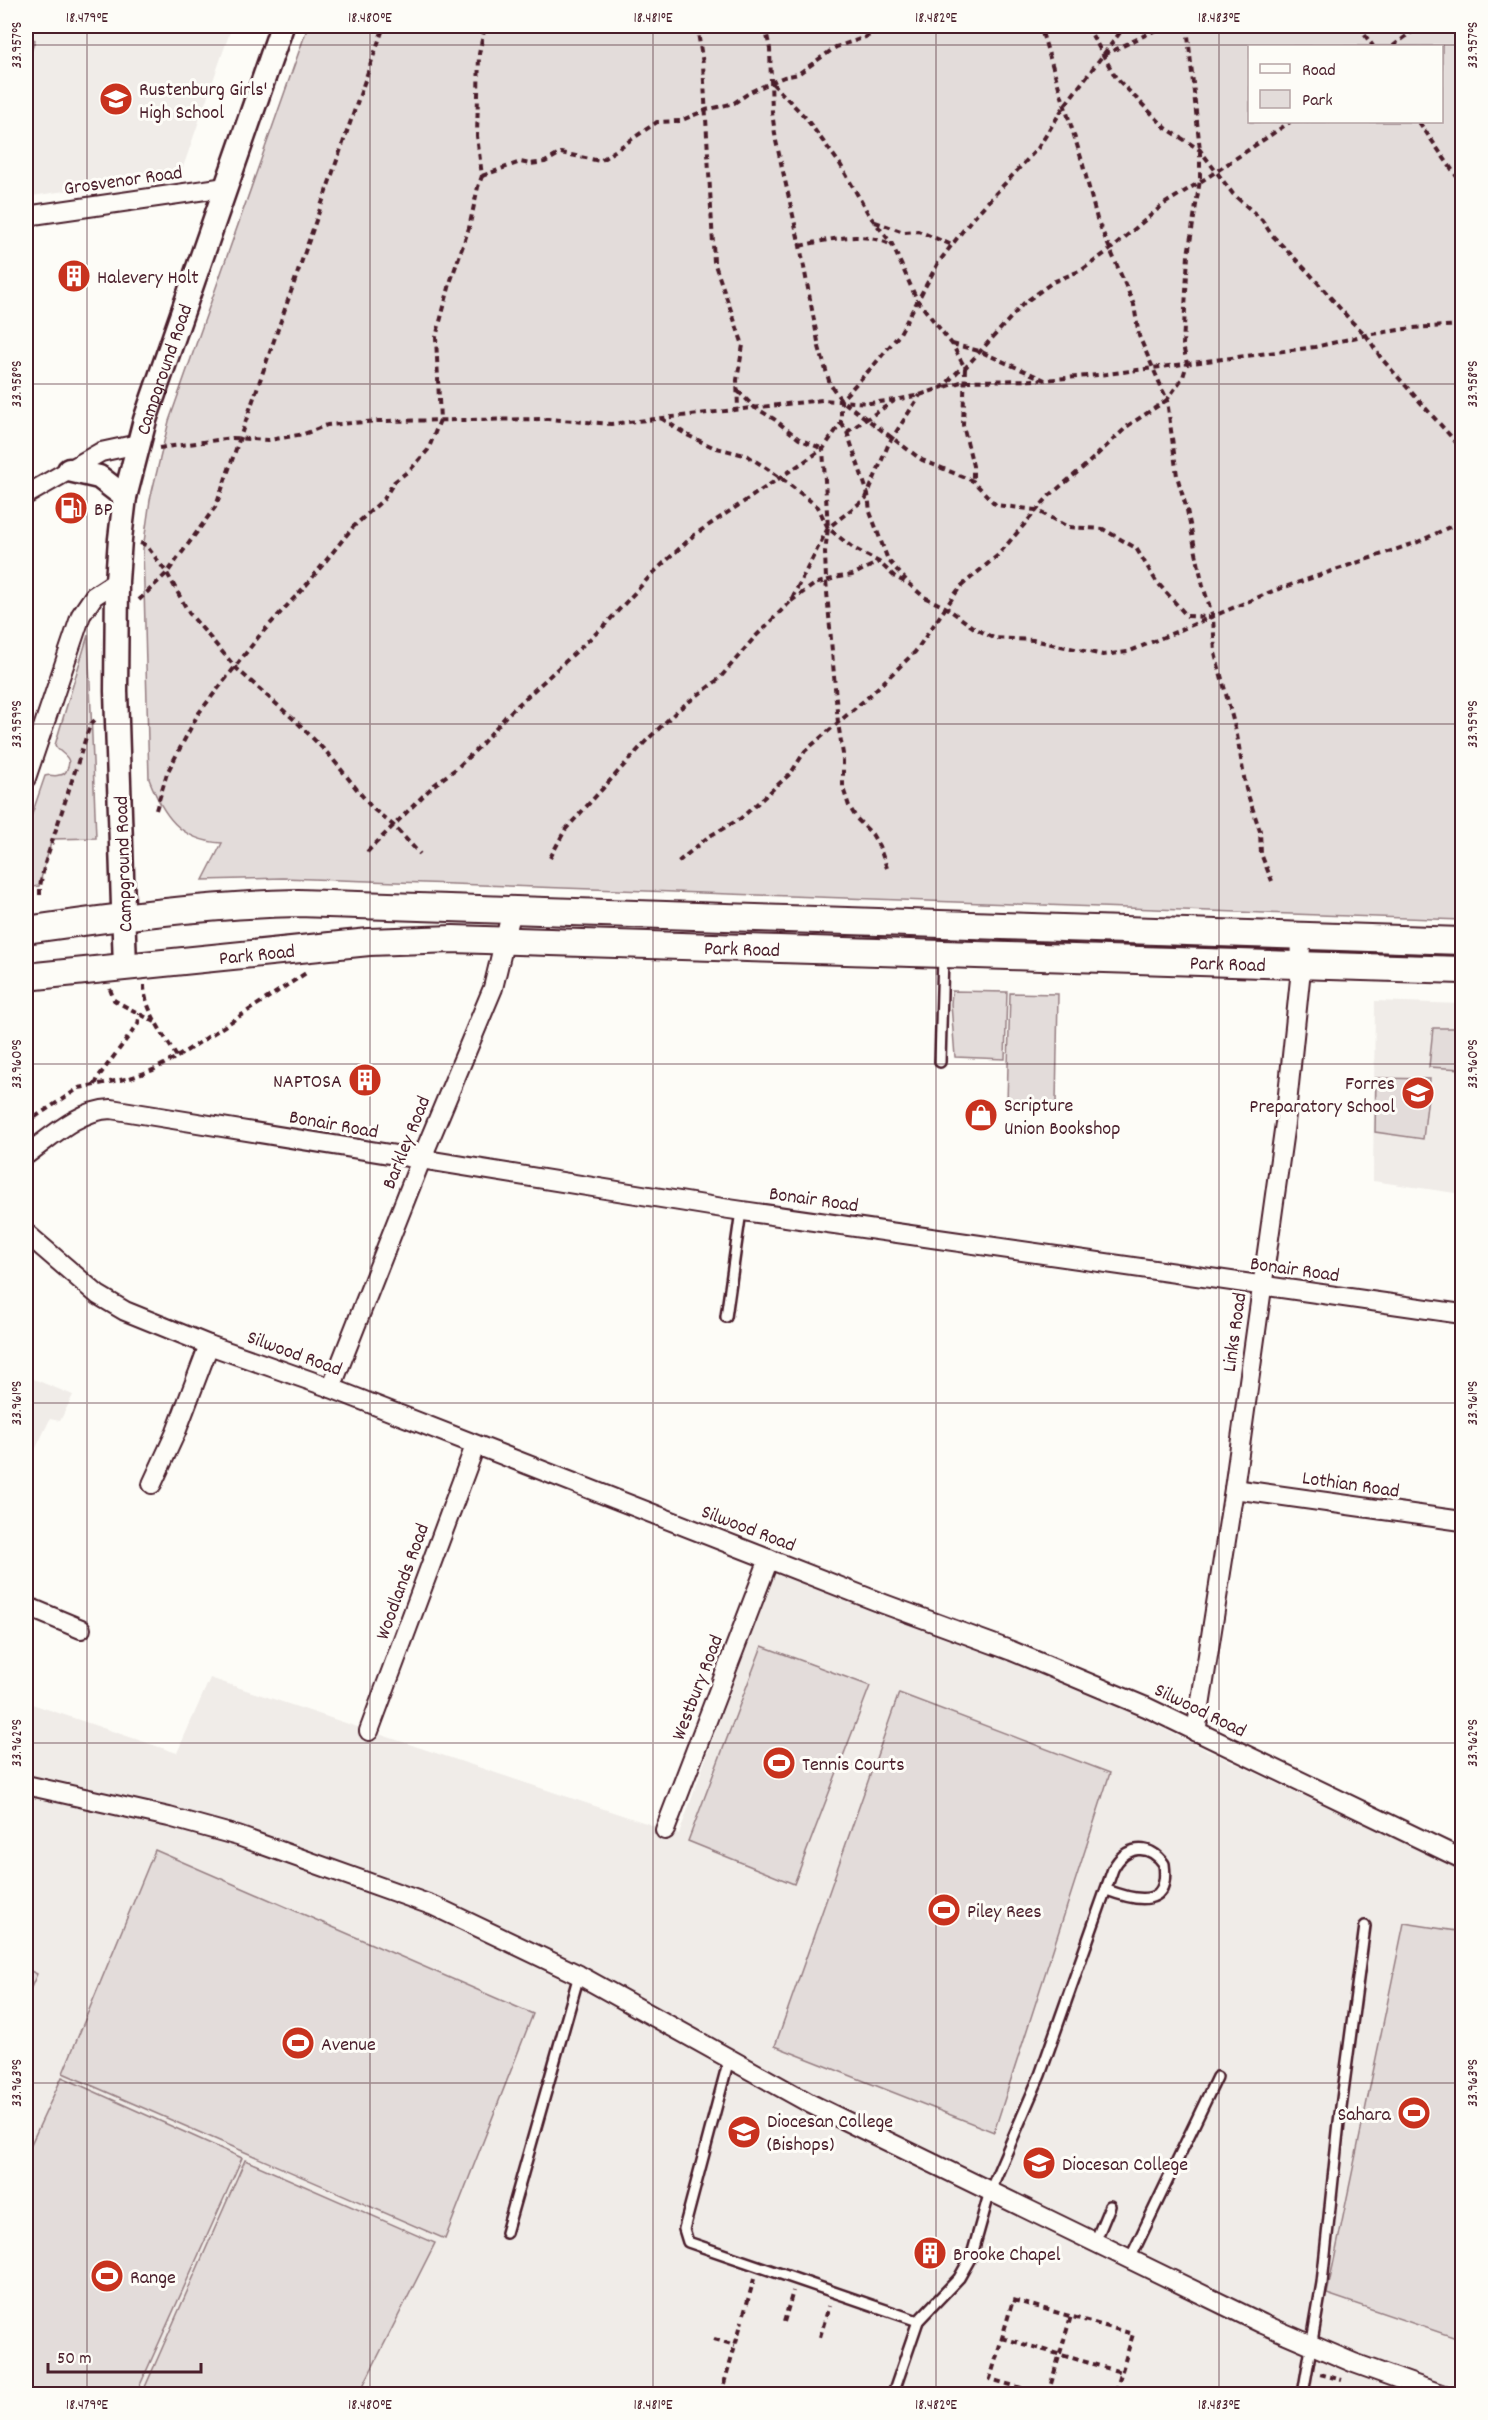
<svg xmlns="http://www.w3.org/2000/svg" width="1488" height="2420" font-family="Dekko,sans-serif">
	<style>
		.built { fill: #f0ece8 }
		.green { fill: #e3dcda; stroke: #967e82; stroke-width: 1.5; fill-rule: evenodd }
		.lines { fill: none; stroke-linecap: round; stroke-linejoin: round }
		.service-casing { stroke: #4a1f2b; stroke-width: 14 }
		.minor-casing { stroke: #4a1f2b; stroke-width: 22 }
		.tertiary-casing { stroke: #4a1f2b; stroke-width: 27 }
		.secondary-casing { stroke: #4a1f2b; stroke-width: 30 }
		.path { stroke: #4a1f2b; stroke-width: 4; stroke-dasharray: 6 4.5; stroke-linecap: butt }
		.service { stroke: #fdfcf7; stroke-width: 9 }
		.minor { stroke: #fdfcf7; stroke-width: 18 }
		.tertiary { stroke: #fdfcf7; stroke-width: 22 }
		.secondary { stroke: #fdfcf7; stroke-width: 26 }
		.ticks { fill: none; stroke: #4a1f2b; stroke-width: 1.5; stroke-opacity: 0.45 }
		.labels { text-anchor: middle; stroke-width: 6; stroke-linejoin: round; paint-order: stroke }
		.poi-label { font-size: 20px; fill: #4a1f2b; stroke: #fdfcf7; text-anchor: start }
		.street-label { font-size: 20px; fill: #4a1f2b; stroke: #fdfcf7 }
		.neatline { fill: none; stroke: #4a1f2b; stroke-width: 2 }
		.ticks-label { font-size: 15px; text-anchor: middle; fill: #4a1f2b }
	</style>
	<rect width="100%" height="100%" fill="#fdfcf7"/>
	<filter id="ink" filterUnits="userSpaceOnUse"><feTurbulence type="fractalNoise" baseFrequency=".0167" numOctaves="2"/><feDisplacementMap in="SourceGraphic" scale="12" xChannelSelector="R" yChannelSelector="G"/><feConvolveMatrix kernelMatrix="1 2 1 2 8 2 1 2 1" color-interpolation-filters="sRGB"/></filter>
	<g filter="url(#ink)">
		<g class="built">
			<path d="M26,26H232L181,173L26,197Z"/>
			<path d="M1375,1001L1462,1004V1194L1373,1181Z"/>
			<path d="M26,1376L73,1395L60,1421L50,1419L26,1469Z"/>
			<path d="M773,1569L1090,1692L1196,1745L1462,1870V2394H26V1702L177,1753L210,1678L679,1834Z"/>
		</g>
		<g class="green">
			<path d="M308,26H1462V920L283,878L203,880L222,843C180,841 163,815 149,779L143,549L150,500L169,421ZM1250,46H1442V122H1250Z"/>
			<path d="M26,36L35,40L26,67Z"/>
			<path d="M88,635L96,838L52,839L39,886L26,888V816L31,817L45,776C51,774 54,777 59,775C63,775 66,773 67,769C74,756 59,754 55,745Z"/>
			<path d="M952,991L1007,992L1005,1059L955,1057L951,1004Z"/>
			<path d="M1010,993L1058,994L1056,1104L1007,1103Z"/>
			<path d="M1433,1028H1462V1069L1429,1067Z"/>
			<path d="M1376,1078L1430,1079L1423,1139L1375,1132Z"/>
			<path d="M762,1646L870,1686L794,1884L688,1841Z"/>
			<path d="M899,1693L1110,1773L994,2132L775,2046Z"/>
			<path d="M155,1850L533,2014L445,2239L63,2073Z"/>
			<path d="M1404,1923L1462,1932V2340L1327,2294Z"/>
			<path d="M26,1969L37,1974L26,1999Z"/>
			<path d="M62,2077L242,2158L136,2394H26V2155Z"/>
			<path d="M245,2160L435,2243L359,2394H142Z"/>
		</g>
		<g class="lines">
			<defs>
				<g id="service">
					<path d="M940,1062L943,956"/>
					<path d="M726,1317L741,1211"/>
					<path d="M729,2059L684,2229L688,2242L918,2321"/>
					<path d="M506,2233L579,1975"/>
					<path d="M1095,2242L1110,2206"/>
					<path d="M1130,2259L1217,2077"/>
					<path d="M893,2394L918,2321L959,2278L972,2255L990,2191L1040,2075L1113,1869C1125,1846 1149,1842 1164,1864C1170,1909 1136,1901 1107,1890"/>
					<path d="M1303,2394L1322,2283L1339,2122L1365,1926"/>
				</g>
				<g id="minor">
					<path d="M26,216L226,187"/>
					<path d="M26,495L101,452L138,444"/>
					<path d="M26,778L81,615L94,596L117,581"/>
					<path d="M26,1155C51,1137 79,1110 111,1109L729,1209L1462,1314"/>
					<path d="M26,1233L98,1295L125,1311L209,1345L331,1388L884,1604L1012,1651L1146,1707L1462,1859"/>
					<path d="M331,1388L421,1160L493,988L512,910"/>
					<path d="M152,1484L176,1432L209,1345"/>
					<path d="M1234,1489L1462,1521"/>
					<path d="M26,1606L81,1629"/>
					<path d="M369,1731L475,1446"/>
					<path d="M1196,1732L1234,1489L1285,1123L1300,979L1301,936"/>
					<path d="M26,1785L169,1817L238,1836L434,1906L579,1975L811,2104L1263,2324L1354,2363L1441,2394"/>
					<path d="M665,1830L769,1559"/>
				</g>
				<g id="tertiary">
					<path d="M69,470L99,477L125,497"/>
					<path id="s1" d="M125,967L116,691L117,581L120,539L125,497L145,420L282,26"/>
				</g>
				<g id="secondary">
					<path d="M26,930C116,917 207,905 298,903L1462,941"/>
					<path id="s2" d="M26,977L369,942L453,939L1462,970"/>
				</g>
			</defs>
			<use href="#service" class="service-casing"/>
			<use href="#minor" class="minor-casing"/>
			<use href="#tertiary" class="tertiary-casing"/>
			<use href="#secondary" class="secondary-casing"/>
			<g class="path">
				<path d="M697,26L703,64L714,262L743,345L737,380L738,409"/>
				<path d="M765,26L770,49L772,112L776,141L800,246L819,347L830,384L841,400L922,460L973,481L996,505L1036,510L1068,527L1103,529L1136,548L1156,581L1187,616L1211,617"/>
				<path d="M1087,26L1116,78L1166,128L1200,150L1233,194L1262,220L1271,234L1310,274L1351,321L1366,335L1381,358L1462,449"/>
				<path d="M1187,26L1200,150V180L1188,255L1183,345L1187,364L1183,377L1167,400L1177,476L1187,510L1203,586L1213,617L1215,653L1237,735L1246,789L1260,831L1261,854L1272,881"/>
				<path d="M1358,26L1373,46"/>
				<path d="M1393,46L1420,26"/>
				<path d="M1104,55L1164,26"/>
				<path d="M772,83L805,117L840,164L869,215L892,244L917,300L952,344L965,368L963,425L973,466V481"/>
				<path d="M1419,122L1462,184"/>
				<path d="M482,176L520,162L530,164L545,162L561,153L600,161L657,122L680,121L706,110L734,103L752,91L784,77L798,74L836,47L863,38L891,26"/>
				<path d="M875,222L904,232L918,231L952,245"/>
				<path d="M800,246C830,239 861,231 890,244"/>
				<path d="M952,344L979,351L1045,380L1107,374L1315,347L1366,335L1412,328L1462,325"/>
				<path d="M945,387L964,381L1041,380"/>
				<path d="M738,391L754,407L774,419L799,439L823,449"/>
				<path d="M661,418L687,435L713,447L748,456L781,478L818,507L828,528L853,548L879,562L895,577L909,584L924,597L947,608L974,628L994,638L1033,640L1103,655L1128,652L1273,591L1418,542L1462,521"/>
				<path d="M841,423L847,432L868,494L870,512L888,560L906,580"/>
				<path d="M847,432L894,401"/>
				<path d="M159,448L232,438L269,440L304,434L327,425L378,421L548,419L611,424L822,400L870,403L895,400L920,395L943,387L960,369L965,368L1024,303L1053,282L1082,270L1111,249L1164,204L1208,177L1290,122"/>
				<path d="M140,543L146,545L167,573L189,613L236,668L299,724L331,757L372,808L393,825L420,854"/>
				<path d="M139,600L167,573L216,506L384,26"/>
				<path d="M791,601L815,584L839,577L852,575L879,562"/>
				<path d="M156,810L167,773L198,714L260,635L308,583L353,527L384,499L394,482L411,469L428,450L440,420L436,337L451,280L469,228L478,187L482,176L477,136L479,54L485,26"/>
				<path d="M367,852L434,785L457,768L480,746L506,716L604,626L652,574L694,535L823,449"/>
				<path d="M550,858L565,830L646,741L678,710L719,679L754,638L790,602L828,528L866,498L889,443L920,395"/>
				<path d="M678,862L708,837L740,819L791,773L805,751L868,697L915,652L960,587L997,556L1049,496L1086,465L1129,425L1167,400L1139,336L1134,305L1097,219L1082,161L1040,26"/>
				<path d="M887,868L879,846L872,834L857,819L849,806L843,788V754L838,723L826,580L825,552L828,528L823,449L841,423V400L874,365L899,335L938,263L971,220L1038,148L1065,105L1125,26"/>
				<path d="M40,895V886L45,863L90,725L96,719"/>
				<path d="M110,989L114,1000L119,1003L155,1022"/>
				<path d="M177,1057L309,971"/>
				<path d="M95,1085L99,1076L138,1024L140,1013"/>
				<path d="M26,1123L79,1088L130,1078L153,1070L177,1057C165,1037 144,1009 144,985"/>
				<path d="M744,2314L754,2279"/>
				<path d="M784,2322L793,2291"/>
				<path d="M820,2337L829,2306"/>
				<path d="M1002,2338L1121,2372"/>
				<path d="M714,2339L735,2345"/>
				<path d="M1320,2374L1342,2380"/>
				<path d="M1361,2390L1378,2394"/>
				<path d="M721,2394L742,2321"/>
				<path d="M1042,2394L990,2379L1013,2300L1133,2334L1115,2394"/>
				<path d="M1048,2394L1071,2316"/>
				<path d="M1360,2394L1363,2384"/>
			</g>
			<use href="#service" class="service"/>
			<use href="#minor" class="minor"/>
			<use href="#tertiary" class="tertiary"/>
			<use href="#secondary" class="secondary"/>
		</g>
	</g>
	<path class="ticks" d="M87,26V2394M370,26V2394M653,26V2394M936,26V2394M1219,26V2394M26,45H1462M26,384H1462M26,724H1462M26,1064H1462M26,1403H1462M26,1743H1462M26,2083H1462"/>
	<defs>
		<symbol id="school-disc" viewBox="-11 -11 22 22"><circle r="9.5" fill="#c8321e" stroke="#fdfcf7"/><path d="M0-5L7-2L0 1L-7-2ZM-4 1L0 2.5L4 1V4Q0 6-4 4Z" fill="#fff"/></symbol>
		<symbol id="building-disc" viewBox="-11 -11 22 22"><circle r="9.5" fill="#c8321e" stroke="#fdfcf7"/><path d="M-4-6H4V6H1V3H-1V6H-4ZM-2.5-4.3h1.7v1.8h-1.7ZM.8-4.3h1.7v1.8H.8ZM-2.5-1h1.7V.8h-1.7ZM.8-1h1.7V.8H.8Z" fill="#fff"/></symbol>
		<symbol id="fuel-disc" viewBox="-11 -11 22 22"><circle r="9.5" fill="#c8321e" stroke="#fdfcf7"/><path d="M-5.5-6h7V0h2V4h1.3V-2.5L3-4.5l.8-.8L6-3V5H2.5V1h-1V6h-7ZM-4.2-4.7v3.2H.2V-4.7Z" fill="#fff"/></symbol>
		<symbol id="shop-disc" viewBox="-11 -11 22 22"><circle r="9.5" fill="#c8321e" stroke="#fdfcf7"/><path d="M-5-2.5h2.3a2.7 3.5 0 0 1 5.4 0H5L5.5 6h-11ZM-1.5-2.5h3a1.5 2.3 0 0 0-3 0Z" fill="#fff"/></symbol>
		<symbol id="stadium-disc" viewBox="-11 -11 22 22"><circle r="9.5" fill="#c8321e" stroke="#fdfcf7"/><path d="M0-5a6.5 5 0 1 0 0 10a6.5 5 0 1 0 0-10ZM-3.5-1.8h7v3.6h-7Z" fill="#fff"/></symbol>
	</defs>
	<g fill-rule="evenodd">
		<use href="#school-disc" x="97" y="80" width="38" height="38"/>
		<use href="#building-disc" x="55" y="257" width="38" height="38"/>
		<use href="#fuel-disc" x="52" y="489" width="38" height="38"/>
		<use href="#building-disc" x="346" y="1061" width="38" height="38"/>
		<use href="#school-disc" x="1399" y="1074" width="38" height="38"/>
		<use href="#shop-disc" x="962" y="1096" width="38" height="38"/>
		<use href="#stadium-disc" x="760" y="1744" width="38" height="38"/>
		<use href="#stadium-disc" x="925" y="1891" width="38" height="38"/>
		<use href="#stadium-disc" x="279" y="2024" width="38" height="38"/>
		<use href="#stadium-disc" x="1395" y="2094" width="38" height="38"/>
		<use href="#school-disc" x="725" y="2113" width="38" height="38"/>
		<use href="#school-disc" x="1020" y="2144" width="38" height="38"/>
		<use href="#building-disc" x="911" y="2234" width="38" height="38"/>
		<use href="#stadium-disc" x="88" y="2257" width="38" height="38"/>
	</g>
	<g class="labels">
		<g class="poi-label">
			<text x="139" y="95">Rustenburg Girls'<tspan x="139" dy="23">High School</tspan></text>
			<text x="97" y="283">Halevery Holt</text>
			<text x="94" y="515">BP</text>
			<text x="342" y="1087" text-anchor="end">NAPTOSA</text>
			<text x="1395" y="1089" text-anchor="end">Forres<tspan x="1395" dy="23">Preparatory School</tspan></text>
			<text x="1004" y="1111">Scripture<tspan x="1004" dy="23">Union Bookshop</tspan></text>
			<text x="802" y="1770">Tennis Courts</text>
			<text x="967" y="1917">Piley Rees</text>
			<text x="321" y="2050">Avenue</text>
			<text x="1391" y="2120" text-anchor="end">Sahara</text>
			<text x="767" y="2127">Diocesan College<tspan x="767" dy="23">(Bishops)</tspan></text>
			<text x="1062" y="2170">Diocesan College</text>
			<text x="953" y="2260">Brooke Chapel</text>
			<text x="130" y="2283">Range</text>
		</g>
		<g class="street-label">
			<text transform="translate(123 179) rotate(-8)" y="7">Grosvenor Road</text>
			<text dy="7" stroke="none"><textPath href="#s1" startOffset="604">Campground Road</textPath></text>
			<text transform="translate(122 864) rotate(-92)" y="7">Campground Road</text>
			<text dy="7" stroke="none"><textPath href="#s2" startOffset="718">Park Road</textPath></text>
			<text dy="7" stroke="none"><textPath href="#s2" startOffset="232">Park Road</textPath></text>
			<text dy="7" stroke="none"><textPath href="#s2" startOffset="1204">Park Road</textPath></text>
			<text transform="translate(334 1123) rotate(10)" y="7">Bonair Road</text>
			<text transform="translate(405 1142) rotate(-68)" y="7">Barkley Road</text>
			<text transform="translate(814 1198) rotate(8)" y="7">Bonair Road</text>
			<text transform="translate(1295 1268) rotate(8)" y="7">Bonair Road</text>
			<text transform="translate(1233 1332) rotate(-82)" y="7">Links Road</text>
			<text transform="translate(295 1352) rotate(20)" y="7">Silwood Road</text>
			<text transform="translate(1351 1483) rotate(8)" y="7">Lothian Road</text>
			<text transform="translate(749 1527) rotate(21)" y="7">Silwood Road</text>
			<text transform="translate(401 1581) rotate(-70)" y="7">Woodlands Road</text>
			<text transform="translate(696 1687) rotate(-69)" y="7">Westbury Road</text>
			<text transform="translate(1201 1709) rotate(26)" y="7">Silwood Road</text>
		</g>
	</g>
	<rect width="1488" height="2420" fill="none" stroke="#fdfcf7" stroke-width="66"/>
	<rect x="1248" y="45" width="195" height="78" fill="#fdfcf7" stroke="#b5a4a5" stroke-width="1.5"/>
	<rect x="1260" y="64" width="30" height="9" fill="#fdfcf7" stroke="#b5a4a5" stroke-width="1.5"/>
	<text x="1302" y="75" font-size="18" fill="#4a1f2b">Road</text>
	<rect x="1260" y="90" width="30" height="18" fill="#e3dcda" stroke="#b5a4a5" stroke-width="1.5"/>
	<text x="1302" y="105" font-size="18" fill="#4a1f2b">Park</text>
	<path d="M48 2363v9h153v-9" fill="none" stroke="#4a1f2b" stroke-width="3"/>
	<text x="57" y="2363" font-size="18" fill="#4a1f2b" stroke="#fdfcf7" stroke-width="4.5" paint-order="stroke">50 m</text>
	<rect x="33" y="33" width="1422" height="2354" class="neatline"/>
	<g class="ticks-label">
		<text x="87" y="22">18.479°E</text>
		<text x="370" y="22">18.480°E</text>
		<text x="653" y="22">18.481°E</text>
		<text x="936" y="22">18.482°E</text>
		<text x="1219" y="22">18.483°E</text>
		<text transform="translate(16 45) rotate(-90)" y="5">33.957°S</text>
		<text transform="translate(1472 45) rotate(-90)" y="5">33.957°S</text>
		<text transform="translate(16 384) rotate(-90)" y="5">33.958°S</text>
		<text transform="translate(1472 384) rotate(-90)" y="5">33.958°S</text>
		<text transform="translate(16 724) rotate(-90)" y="5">33.959°S</text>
		<text transform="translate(1472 724) rotate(-90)" y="5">33.959°S</text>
		<text transform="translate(16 1064) rotate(-90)" y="5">33.960°S</text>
		<text transform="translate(1472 1064) rotate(-90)" y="5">33.960°S</text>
		<text transform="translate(16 1403) rotate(-90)" y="5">33.961°S</text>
		<text transform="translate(1472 1403) rotate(-90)" y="5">33.961°S</text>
		<text transform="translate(16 1743) rotate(-90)" y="5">33.962°S</text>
		<text transform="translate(1472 1743) rotate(-90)" y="5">33.962°S</text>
		<text transform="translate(16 2083) rotate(-90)" y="5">33.963°S</text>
		<text transform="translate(1472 2083) rotate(-90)" y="5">33.963°S</text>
		<text x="87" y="2409">18.479°E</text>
		<text x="370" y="2409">18.480°E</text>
		<text x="653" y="2409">18.481°E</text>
		<text x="936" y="2409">18.482°E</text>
		<text x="1219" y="2409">18.483°E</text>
	</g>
</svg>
